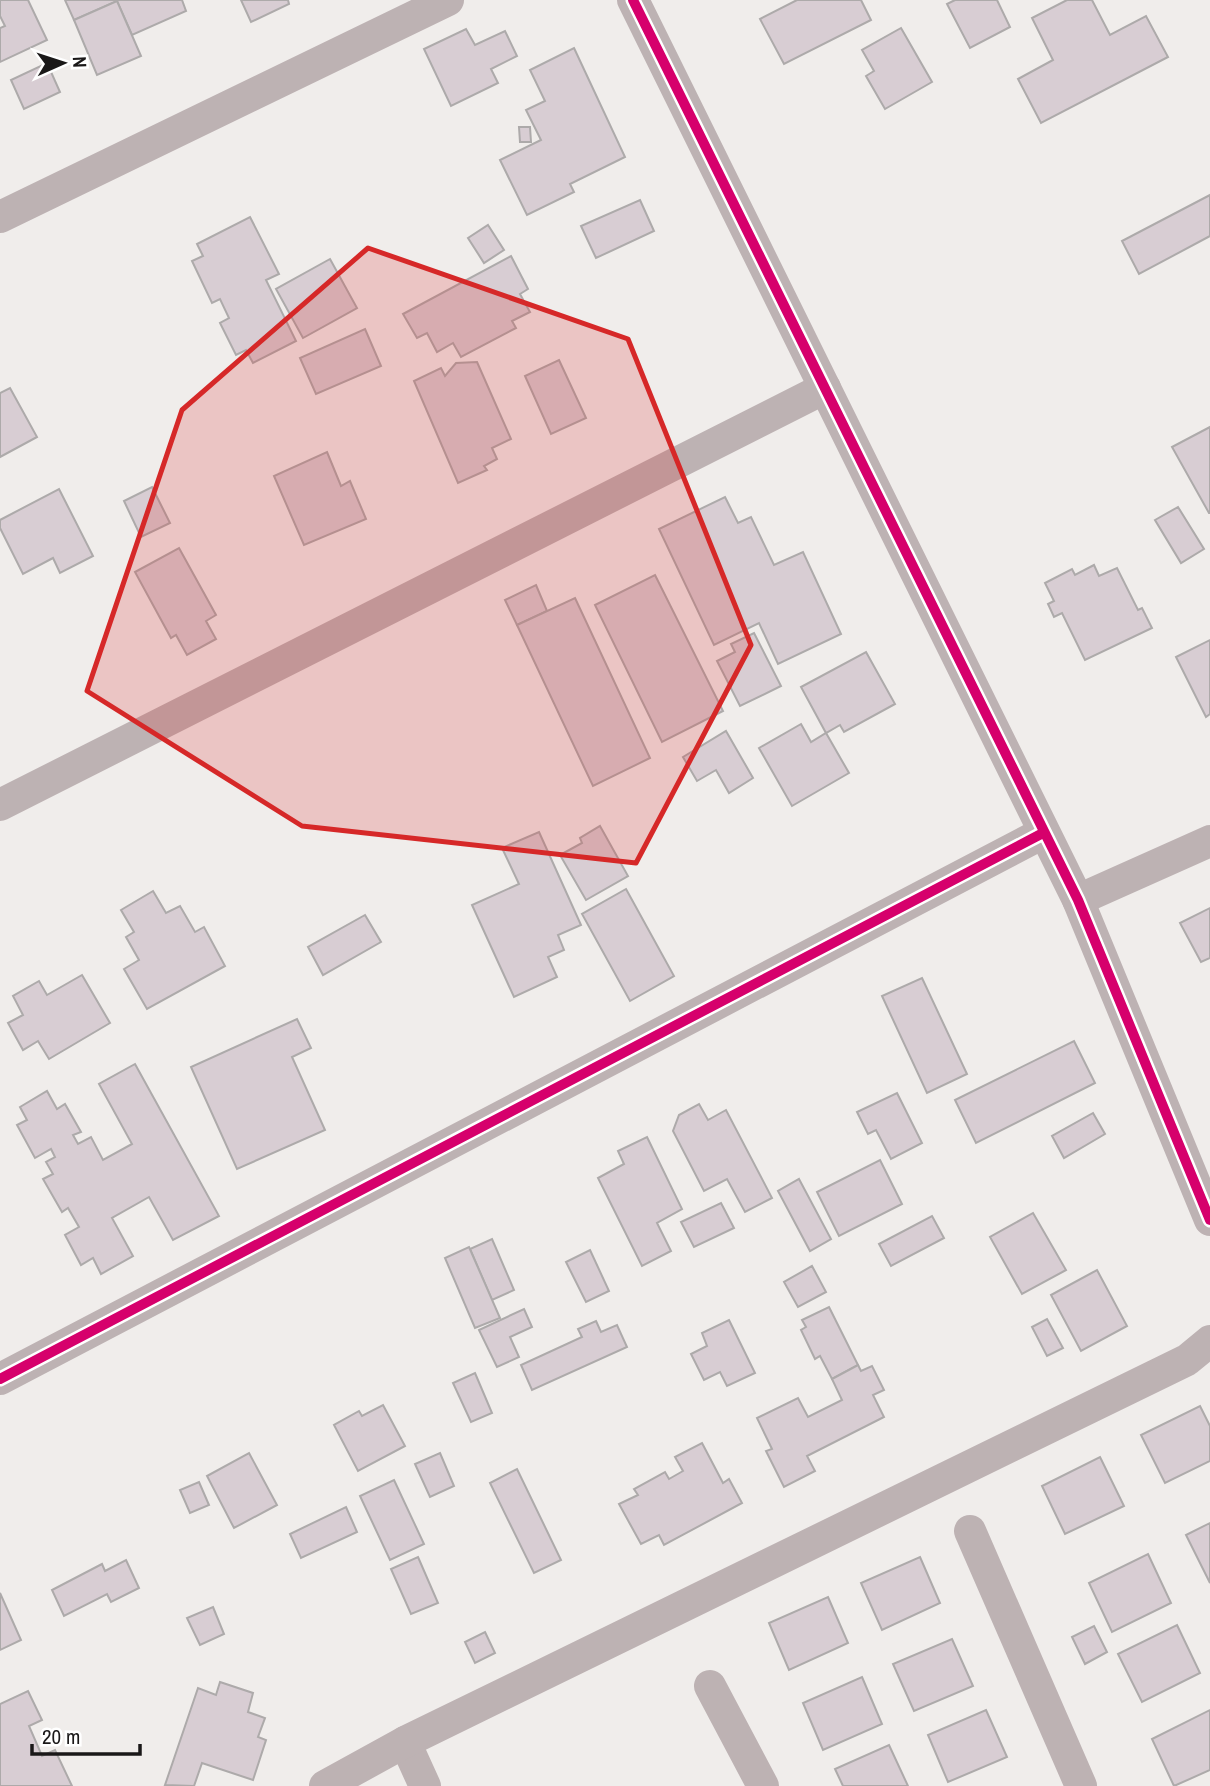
<svg xmlns="http://www.w3.org/2000/svg" width="1210" height="1786" font-family="'Archivo Narrow',sans-serif">
	<style>
		.building { fill: #d8cdd3; stroke: #adaaaa; stroke-width: 2 }
		.lines { fill: none; stroke-linecap: round; stroke-linejoin: round }
		.street { stroke: #bdb2b3; stroke-width: 32 }
		.cycleway-casing { stroke: #fff; stroke-width: 15 }
		.cycleway { stroke: #d6006c; stroke-width: 10 }
		.marked { fill: #d62828; fill-opacity: 0.2; stroke: #d62828; stroke-width: 5; stroke-linejoin: round }
	</style>
	<rect width="100%" height="100%" fill="#f0edeb"/>
	<g class="building">
		<path d="M0,0H28L47,40L0,62V28L5,26L0,16Z"/>
		<path d="M65,0H182L186,11L132,35L117,1L74,20Z"/>
		<path d="M241,0H288L289,4L251,22Z"/>
		<path d="M797,0H861L871,20L784,64L760,19Z"/>
		<path d="M955,0H997L1010,27L970,48L947,4Z"/>
		<path d="M1067,0H1092L1110,35L1146,16L1168,57L1041,123L1018,79L1053,60L1032,18Z"/>
		<path d="M117,1L141,56L97,75L74,20Z"/>
		<path d="M901,28L932,82L885,109L866,76L874,71L862,50Z"/>
		<path d="M466,29L475,45L505,31L517,56L491,69L498,83L451,106L424,49Z"/>
		<path d="M574,48L625,157L570,184L574,192L527,215L500,160L541,140L526,110L545,101L530,70Z"/>
		<path d="M47,63L60,92L24,109L11,80Z"/>
		<path d="M519,127H530L531,142H520Z"/>
		<path d="M1210,195V236L1139,274L1122,241Z"/>
		<path d="M640,200L654,231L596,258L581,226Z"/>
		<path d="M250,217L279,274L266,280L296,341L253,363L246,350L236,355L220,323L229,318L220,299L212,303L192,261L203,256L197,244Z"/>
		<path d="M488,225L504,250L484,263L468,238Z"/>
		<path d="M511,256L528,289L520,294L530,312L512,321L516,328L461,357L453,343L437,352L427,333L417,338L403,314Z"/>
		<path d="M330,259L357,308L303,338L276,289Z"/>
		<path d="M365,329L381,366L316,394L300,358Z"/>
		<path d="M559,360L586,418L551,434L525,376Z"/>
		<path d="M477,362L511,439L492,448L497,459L484,466L487,470L458,483L414,381L441,368L445,376L456,363Z"/>
		<path d="M10,388L37,437L0,457V393Z"/>
		<path d="M1210,427V513H1209L1172,447Z"/>
		<path d="M327,452L341,486L350,481L366,519L304,545L274,476Z"/>
		<path d="M152,487L170,523L141,537L124,501Z"/>
		<path d="M59,489L93,556L60,573L53,558L23,574L0,528V520Z"/>
		<path d="M725,497L738,523L751,517L774,565L803,552L841,634L778,664L759,623L714,645L659,529Z"/>
		<path d="M1178,507L1204,549L1181,563L1155,520Z"/>
		<path d="M179,548L216,615L206,621L216,639L187,655L176,635L171,638L135,572Z"/>
		<path d="M1094,565L1099,576L1117,568L1138,610L1142,608L1152,628L1085,660L1062,613L1054,617L1048,604L1054,601L1045,583L1072,569L1075,575Z"/>
		<path d="M655,575L723,711L662,742L595,605Z"/>
		<path d="M536,585L547,611L517,625L505,600Z"/>
		<path d="M575,598L650,758L593,786L517,625Z"/>
		<path d="M754,633L781,686L740,706L717,661L735,652L731,644Z"/>
		<path d="M1210,640V714L1206,717L1176,657Z"/>
		<path d="M866,652L895,704L844,732L840,725L826,733L801,687Z"/>
		<path d="M801,724L811,742L826,733L849,773L792,806L759,748Z"/>
		<path d="M726,731L753,778L729,793L716,770L697,781L683,757Z"/>
		<path d="M600,826L628,876L586,900L560,855L582,843L580,838Z"/>
		<path d="M539,832L581,925L558,935L564,950L548,957L557,977L514,997L472,905L519,884L502,848Z"/>
		<path d="M626,889L674,976L630,1001L582,914Z"/>
		<path d="M153,891L166,913L180,906L195,932L204,927L225,966L147,1009L124,969L139,960L126,937L134,932L121,910Z"/>
		<path d="M1210,908V958L1201,962L1180,923Z"/>
		<path d="M365,915L381,942L323,975L308,947Z"/>
		<path d="M82,975L110,1023L49,1059L38,1041L23,1050L8,1023L23,1015L13,996L39,981L47,995Z"/>
		<path d="M922,978L967,1074L927,1093L882,996Z"/>
		<path d="M297,1019L311,1048L292,1057L325,1130L237,1169L191,1067Z"/>
		<path d="M1074,1041L1095,1083L976,1143L955,1100Z"/>
		<path d="M135,1064L219,1216L173,1240L149,1197L112,1218L133,1256L101,1274L93,1258L81,1265L65,1235L79,1227L68,1208L62,1212L43,1179L53,1174L46,1162L55,1157L51,1149L35,1158L17,1125L27,1120L20,1107L47,1091L57,1109L65,1104L81,1132L73,1135L78,1144L91,1137L103,1160L132,1144L99,1084Z"/>
		<path d="M897,1093L922,1143L891,1159L876,1130L868,1134L857,1112Z"/>
		<path d="M699,1104L708,1120L726,1110L772,1198L745,1212L727,1179L704,1191L673,1131L679,1115Z"/>
		<path d="M1093,1113L1105,1134L1064,1158L1052,1136Z"/>
		<path d="M647,1137L682,1209L657,1223L671,1251L642,1266L598,1178L624,1164L618,1151Z"/>
		<path d="M880,1160L902,1204L839,1236L817,1192Z"/>
		<path d="M799,1179L831,1239L810,1251L778,1191Z"/>
		<path d="M721,1203L734,1228L694,1247L681,1222Z"/>
		<path d="M1033,1213L1066,1270L1022,1294L990,1237Z"/>
		<path d="M932,1216L944,1238L891,1266L879,1244Z"/>
		<path d="M492,1239L514,1290L492,1300L470,1249Z"/>
		<path d="M469,1247L500,1318L475,1328L445,1258Z"/>
		<path d="M590,1250L609,1291L586,1302L566,1262Z"/>
		<path d="M812,1266L826,1292L798,1307L784,1282Z"/>
		<path d="M1097,1270L1127,1326L1081,1351L1051,1295Z"/>
		<path d="M829,1307L858,1365L832,1379L820,1356L815,1359L801,1330L806,1327L802,1320Z"/>
		<path d="M524,1309L532,1327L510,1337L519,1357L497,1367L479,1330Z"/>
		<path d="M1047,1319L1063,1348L1047,1356L1032,1327Z"/>
		<path d="M729,1320L755,1373L727,1386L720,1372L704,1380L691,1354L707,1346L702,1333Z"/>
		<path d="M596,1321L601,1332L617,1325L627,1347L532,1390L521,1365L582,1337L578,1329Z"/>
		<path d="M858,1365L861,1371L872,1366L884,1390L873,1395L884,1417L807,1456L815,1471L784,1487L766,1451L772,1449L757,1418L798,1398L808,1417L842,1400L832,1379Z"/>
		<path d="M475,1373L492,1413L471,1422L453,1383Z"/>
		<path d="M383,1405L405,1446L358,1471L334,1425L359,1411L362,1416Z"/>
		<path d="M1200,1406L1210,1426V1461L1165,1483L1141,1435Z"/>
		<path d="M702,1443L723,1483L729,1479L742,1503L664,1545L659,1535L641,1544L619,1504L638,1495L634,1489L665,1472L669,1479L683,1471L675,1457Z"/>
		<path d="M249,1453L277,1505L234,1528L207,1476Z"/>
		<path d="M440,1453L454,1486L430,1497L415,1464Z"/>
		<path d="M1100,1457L1124,1506L1065,1534L1042,1486Z"/>
		<path d="M517,1469L561,1560L534,1573L490,1483Z"/>
		<path d="M394,1480L424,1544L390,1560L360,1496Z"/>
		<path d="M199,1482L209,1505L190,1513L180,1490Z"/>
		<path d="M346,1507L357,1532L301,1558L290,1534Z"/>
		<path d="M1210,1523V1583L1186,1535Z"/>
		<path d="M1148,1554L1171,1603L1112,1632L1089,1583Z"/>
		<path d="M418,1557L438,1603L411,1614L391,1569Z"/>
		<path d="M920,1557L940,1603L882,1630L861,1583Z"/>
		<path d="M126,1560L139,1588L111,1602L107,1594L64,1616L52,1590L102,1564L105,1571Z"/>
		<path d="M0,1593L21,1640L0,1650Z"/>
		<path d="M828,1597L848,1643L789,1670L769,1623Z"/>
		<path d="M213,1607L224,1634L200,1645L187,1618Z"/>
		<path d="M1177,1625L1200,1673L1142,1702L1118,1654Z"/>
		<path d="M1094,1626L1107,1652L1085,1664L1072,1637Z"/>
		<path d="M485,1632L495,1653L475,1663L465,1642Z"/>
		<path d="M952,1639L973,1686L914,1711L893,1664Z"/>
		<path d="M862,1677L882,1724L823,1750L803,1703Z"/>
		<path d="M220,1682L253,1693L248,1712L265,1718L258,1737L266,1740L253,1780L202,1763L194,1786L165,1785L198,1688L216,1695Z"/>
		<path d="M28,1691L42,1720L29,1726L42,1756L55,1750L72,1786H0V1704Z"/>
		<path d="M986,1710L1007,1757L948,1782L928,1735Z"/>
		<path d="M1210,1710V1770L1174,1786L1152,1739Z"/>
		<path d="M889,1745L908,1786H843L835,1769Z"/>
	</g>
	<g class="lines">
		<g class="street">
			<path d="M633,0L1078,900L1210,1220"/>
			<path d="M0,217L448,0"/>
			<path d="M0,805L825,388"/>
			<path d="M1078,900L1210,841"/>
			<path d="M0,1379L1043,833"/>
			<path d="M970,1531L1081,1786"/>
			<path d="M710,1686L763,1786"/>
			<path d="M405,1742L425,1786"/>
			<path d="M325,1786L405,1742L1187,1360L1210,1341"/>
		</g>
		<defs>
			<g id="cycleway">
				<path d="M633,0L1078,900L1210,1220"/>
				<path d="M0,1379L1043,833"/>
			</g>
		</defs>
		<use href="#cycleway" class="cycleway-casing"/>
		<use href="#cycleway" class="cycleway"/>
	</g>
	<path class="marked" d="M368,248L628,339L751,645L636,863L302,826L87,691L182,410Z"/>
	<g transform="translate(63 63) rotate(87)" stroke="#ffffff" stroke-width="5" paint-order="stroke">
	<path d="M0-5L12 26L0 18L-12 26Z" fill="#1a1818"/>
	<text y="-10" font-size="19" font-weight="bold" text-anchor="middle" fill="#1a1818">N</text>
	</g>
	<path d="M32 1744v10h108v-10" fill="none" stroke="#1a1818" stroke-width="3.5"/>
	<text x="42" y="1744" font-size="21" fill="#1a1818" stroke="#ffffff" stroke-width="5" paint-order="stroke">20 m</text>
</svg>
